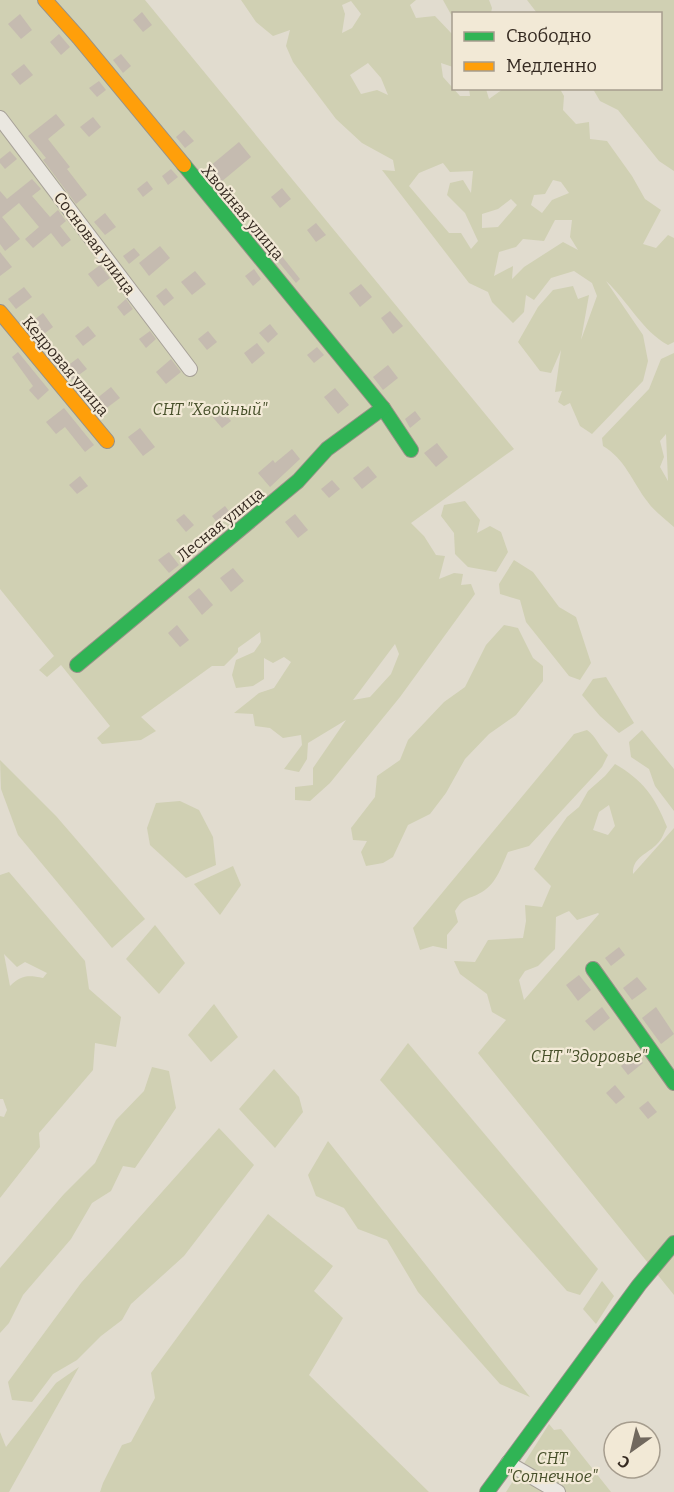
<svg xmlns="http://www.w3.org/2000/svg" width="674" height="1492" font-family="Bitter,serif">
	<style>
		.green { fill: #d0d0b3; fill-rule: evenodd }
		.building { fill: #c5bbb0 }
		.lines { fill: none; stroke-linecap: round; stroke-linejoin: round }
		.street-casing { stroke: #a7a198; stroke-width: 16 }
		.fast-casing { stroke: #979188; stroke-width: 16 }
		.slow-casing { stroke: #979188; stroke-width: 16 }
		.street { stroke: #eae7e0; stroke-width: 14 }
		.fast { stroke: #30b455; stroke-width: 14 }
		.slow { stroke: #ff9f0a; stroke-width: 14 }
		.labels { text-anchor: middle; stroke-width: 4.5; stroke-linejoin: round; paint-order: stroke }
		.street-label { font-size: 16px; fill: #352a21; stroke: #f2e9d6 }
		.park-label { font-size: 16px; font-style: italic; fill: #464f29; stroke: #f2e9d6 }
	</style>
	<rect width="100%" height="100%" fill="#e1dccf"/>
	<g class="green">
		<path d="M0,0H145L514,449L411,523L424,536L436,555L445,556L439,579L454,573L463,574L461,585L471,584L475,594L400,697L330,783L310,801L295,800V787L313,785V768L346,720L308,743L307,759L299,772L284,769L302,745L301,735L283,738L270,728L255,726L253,714L234,713L259,693L274,688L291,662L284,657L273,663L264,658V679L253,686L236,688L232,675L236,660L254,652L261,642L260,632L238,648V652L224,666H212L141,717L156,731L141,740L102,744L97,738L110,726L61,665L47,677L39,670L54,656L0,589ZM395,644L399,654L391,674L370,697L353,700Z"/>
		<path d="M241,0H416L410,5L416,18L435,16L453,35V67L441,63L443,77L460,96H470L469,89H486L489,99L503,89H560L564,96L563,110L576,124L589,122L590,139L607,141L632,176L645,199L661,210L643,244L656,248L668,235L674,238V342L668,345C642,331 628,301 606,281L643,335L648,361L643,381L592,434L580,426L570,403L564,406L558,402L562,391L555,392L561,350L551,373L540,371L518,342L538,307L553,290L573,286L578,299L589,295L581,340L597,296L592,283L574,271L551,278L534,300L526,295L524,312L513,323L492,302L488,292L469,283L382,170L395,171L393,160L362,143L336,119L293,62L286,46L290,30L273,36L256,22ZM351,1L361,14L352,28L342,33L345,14L342,5ZM368,63L381,78L388,95L377,90L361,94L350,75ZM443,163L450,172L473,171L471,193L463,180L450,183L447,195L465,213L478,241L471,249L461,233H449L409,186L419,173ZM553,180L561,182L569,193L552,200L542,213L531,205L534,195L545,194ZM511,199L517,205L498,227L482,228V214L498,209ZM555,220H572L570,237L578,250L563,242L524,267L512,279L513,266L494,276L499,252L516,247L523,239L544,241Z"/>
		<path d="M443,0H489L492,8L491,13L454,14L453,18Z"/>
		<path d="M527,0H674V171L659,161L618,110L600,101L593,89L660,88V14L537,13Z"/>
		<path d="M674,353V527C665,519 654,511 647,501C632,481 625,459 603,446L602,438L649,389L661,359ZM666,434L668,481L660,467L664,457L660,441Z"/>
		<path d="M465,501L480,520L477,533L490,526L501,532L508,552L496,572L468,567L455,554L454,533L441,516L444,505Z"/>
		<path d="M514,560L533,572L559,607L576,617L591,663L580,680L569,676L526,622L520,600L500,594L499,584Z"/>
		<path d="M504,625L518,628L533,658L543,666V681L516,715L489,734L465,759L446,793L430,814L408,825L393,857L383,863L366,866L361,852L367,841L353,840L351,828L375,797L377,776L400,760L408,740L444,702L465,687L486,645Z"/>
		<path d="M606,677L634,723L619,733L600,716L582,695L593,679Z"/>
		<path d="M587,730C597,737 599,747 608,755L602,767L529,846L508,852C501,867 497,883 482,892C469,900 464,896 455,911L458,922L447,935V949L433,946L420,950L413,928L574,734Z"/>
		<path d="M642,730L674,769V811L655,786L649,769L631,757L629,742Z"/>
		<path d="M0,760L56,816L145,919L112,948L18,835L1,789Z"/>
		<path d="M615,764C643,780 655,797 667,827C664,832 662,840 657,844C648,854 632,857 633,874L674,828V1295L478,1053L506,1020L492,1012L487,994L460,974L454,961L475,962L488,940L523,938L526,921L525,905L542,907L551,886L534,869L551,840L567,817L579,807L588,791L605,776ZM609,805L615,826L608,835L593,830L599,812ZM569,911L577,920L598,913L599,914L524,1000L519,980L525,971L538,966L555,949L556,917Z"/>
		<path d="M180,801L199,810L213,837L216,865L186,878L150,845L147,828L156,803Z"/>
		<path d="M233,866L241,885L220,915L194,884Z"/>
		<path d="M9,872L85,961L89,989L121,1017L116,1047L95,1043L93,1070L39,1133L40,1147L0,1198V1116L4,1117L7,1110L3,1099H0V875ZM4,954L17,967L25,962L47,973L43,978C28,975 21,975 10,986Z"/>
		<path d="M155,925L185,963L159,994L126,959Z"/>
		<path d="M214,1004L238,1037L211,1062L188,1035Z"/>
		<path d="M408,1043L598,1269L580,1295L567,1291L380,1080Z"/>
		<path d="M152,1067L169,1071L176,1108L135,1168L123,1166L111,1191L92,1203L71,1239L23,1295L9,1323L0,1333V1268L64,1194L95,1163L116,1120L144,1091Z"/>
		<path d="M274,1069L299,1097L303,1112L275,1148L239,1109Z"/>
		<path d="M219,1128L254,1165L184,1256L131,1304L122,1320L101,1336L77,1360L53,1374L32,1402L12,1400L8,1382L81,1283Z"/>
		<path d="M328,1141L530,1397L500,1384L418,1292L387,1240L358,1229L344,1208L316,1196L308,1175Z"/>
		<path d="M268,1214L333,1266L314,1291L343,1318L309,1375L429,1492H100L103,1483L122,1445L131,1442L155,1398L151,1373Z"/>
		<path d="M602,1281L614,1296L596,1324L583,1309Z"/>
		<path d="M79,1367L9,1492H0V1432L6,1447L56,1383Z"/>
		<path d="M549,1424L554,1430L561,1429L611,1492H506Z"/>
	</g>
	<g class="building">
		<path d="M142,12L152,25L143,32L133,20Z"/>
		<path d="M20,14L32,30L21,39L8,24Z"/>
		<path d="M59,34L70,47L61,55L50,42Z"/>
		<path d="M121,54L131,66L123,73L113,60Z"/>
		<path d="M24,64L33,75L20,85L11,74Z"/>
		<path d="M99,81L106,90L97,97L89,88Z"/>
		<path d="M56,114L65,125L48,139L70,167L67,169L87,195L76,204L43,160L46,158L28,136Z"/>
		<path d="M93,117L101,127L89,137L80,127Z"/>
		<path d="M184,130L194,141L185,148L176,137Z"/>
		<path d="M239,142L251,157L221,182L209,167Z"/>
		<path d="M10,151L17,159L5,169L0,163V159Z"/>
		<path d="M171,169L178,177L168,185L162,176Z"/>
		<path d="M32,179L41,189L32,196L50,217L58,210L66,221L60,226L71,240L62,247L51,233L33,248L25,239L39,227L19,203L2,217L20,239L5,251L0,244V191L7,199Z"/>
		<path d="M147,181L153,189L143,197L137,189Z"/>
		<path d="M282,188L291,199L280,208L271,197Z"/>
		<path d="M105,213L116,227L105,235L94,222Z"/>
		<path d="M316,223L326,235L316,242L307,230Z"/>
		<path d="M273,245L300,279L296,283L268,249Z"/>
		<path d="M160,246L170,258L149,276L139,263Z"/>
		<path d="M134,248L140,255L129,264L123,256Z"/>
		<path d="M0,252L12,267L0,276Z"/>
		<path d="M100,265L110,278L98,287L88,274Z"/>
		<path d="M254,269L261,279L253,286L245,276Z"/>
		<path d="M195,271L206,284L192,295L181,282Z"/>
		<path d="M361,284L372,297L360,307L349,293Z"/>
		<path d="M24,287L32,297L16,309L8,299Z"/>
		<path d="M166,288L174,298L164,306L156,296Z"/>
		<path d="M126,299L133,309L124,316L117,307Z"/>
		<path d="M390,311L403,326L393,334L381,318Z"/>
		<path d="M43,313L53,327L40,337L30,323Z"/>
		<path d="M270,324L278,334L268,343L259,333Z"/>
		<path d="M88,326L96,336L83,346L75,336Z"/>
		<path d="M150,331L156,339L146,348L139,339Z"/>
		<path d="M208,331L217,342L207,350L198,339Z"/>
		<path d="M257,343L265,353L252,364L244,353Z"/>
		<path d="M317,347L324,355L314,363L307,355Z"/>
		<path d="M18,352L49,390L38,400L29,390L33,386L12,357Z"/>
		<path d="M78,358L87,369L72,380L63,369Z"/>
		<path d="M171,359L181,372L166,384L156,372Z"/>
		<path d="M388,365L398,378L383,390L373,377Z"/>
		<path d="M111,387L120,398L100,413L91,403Z"/>
		<path d="M335,388L349,405L338,414L324,397Z"/>
		<path d="M220,406L231,421L222,428L210,414Z"/>
		<path d="M64,408L94,445L85,452L65,427L56,434L46,422Z"/>
		<path d="M415,411L421,419L410,428L405,419Z"/>
		<path d="M140,428L155,447L143,456L128,437Z"/>
		<path d="M437,443L448,457L436,467L424,453Z"/>
		<path d="M292,449L300,459L270,487L258,473L273,460L275,463Z"/>
		<path d="M368,466L377,477L362,489L353,478Z"/>
		<path d="M80,476L88,486L77,494L69,485Z"/>
		<path d="M332,480L340,489L329,498L321,489Z"/>
		<path d="M225,506L231,514L219,525L212,516Z"/>
		<path d="M184,514L194,525L186,532L176,520Z"/>
		<path d="M295,514L308,530L298,538L285,522Z"/>
		<path d="M169,552L179,565L169,573L158,560Z"/>
		<path d="M233,568L244,581L231,592L220,578Z"/>
		<path d="M199,588L213,605L202,615L188,597Z"/>
		<path d="M177,625L189,640L180,647L168,633Z"/>
		<path d="M619,947L625,955L611,966L605,958Z"/>
		<path d="M579,975L591,990L578,1001L566,985Z"/>
		<path d="M637,977L647,989L632,1000L623,988Z"/>
		<path d="M602,1007L610,1018L594,1031L585,1021Z"/>
		<path d="M656,1007L674,1034L661,1044L642,1018Z"/>
		<path d="M636,1054L643,1063L628,1075L621,1066Z"/>
		<path d="M615,1085L625,1097L616,1104L606,1093Z"/>
		<path d="M648,1101L657,1112L648,1119L639,1108Z"/>
	</g>
	<g class="lines">
		<defs>
			<g id="street">
				<path d="M0,118L190,369"/>
				<path d="M508,1463L558,1492"/>
			</g>
			<g id="fast">
				<path d="M184,165L383,408L411,450"/>
				<path d="M77,665L298,481L327,449L383,408"/>
				<path d="M593,969L674,1083"/>
				<path d="M487,1492L639,1285L674,1243"/>
			</g>
			<g id="slow">
				<path d="M45,0L79,38L184,165"/>
				<path d="M0,312L107,441"/>
			</g>
		</defs>
		<use href="#street" class="street-casing"/>
		<use href="#fast" class="fast-casing"/>
		<use href="#slow" class="slow-casing"/>
		<use href="#street" class="street"/>
		<use href="#fast" class="fast"/>
		<use href="#slow" class="slow"/>
	</g>
	<g class="labels">
		<g class="street-label">
			<text transform="translate(243 212) rotate(50)" y="6">Хвойная улица</text>
			<text transform="translate(95 243) rotate(53)" y="6">Сосновая улица</text>
			<text transform="translate(66 366) rotate(50)" y="6">Кедровая улица</text>
			<text transform="translate(220 524) rotate(-39)" y="6">Лесная улица</text>
		</g>
		<g class="park-label">
			<text x="210" y="415">СНТ "Хвойный"</text>
			<text x="589" y="1062">СНТ "Здоровье"</text>
			<text x="552" y="1464">СНТ<tspan x="552" dy="18">"Солнечное"</tspan></text>
		</g>
	</g>
	<rect x="452" y="12" width="210" height="78" fill="#f2e9d6" stroke="#a69d8e" stroke-width="1.5"/>
	<rect x="464" y="32" width="30" height="9" fill="#30b455" stroke="#a69d8e" stroke-width="1.5"/>
	<text x="506" y="42" font-size="18" fill="#352a21">Свободно</text>
	<rect x="464" y="62" width="30" height="9" fill="#ff9f0a" stroke="#a69d8e" stroke-width="1.5"/>
	<text x="506" y="72" font-size="18" fill="#352a21">Медленно</text>
	<g transform="translate(632 1450) rotate(214)"><circle r="28" fill="#f2e9d6" stroke="#a69d8e" stroke-width="1.5"/>
	<path d="M0-4.5L10 22L0 15L-10 22Z" fill="#71685e"/>
	<text y="-9" font-size="16" font-weight="bold" text-anchor="middle" fill="#352a21">С</text>
	</g>
</svg>
